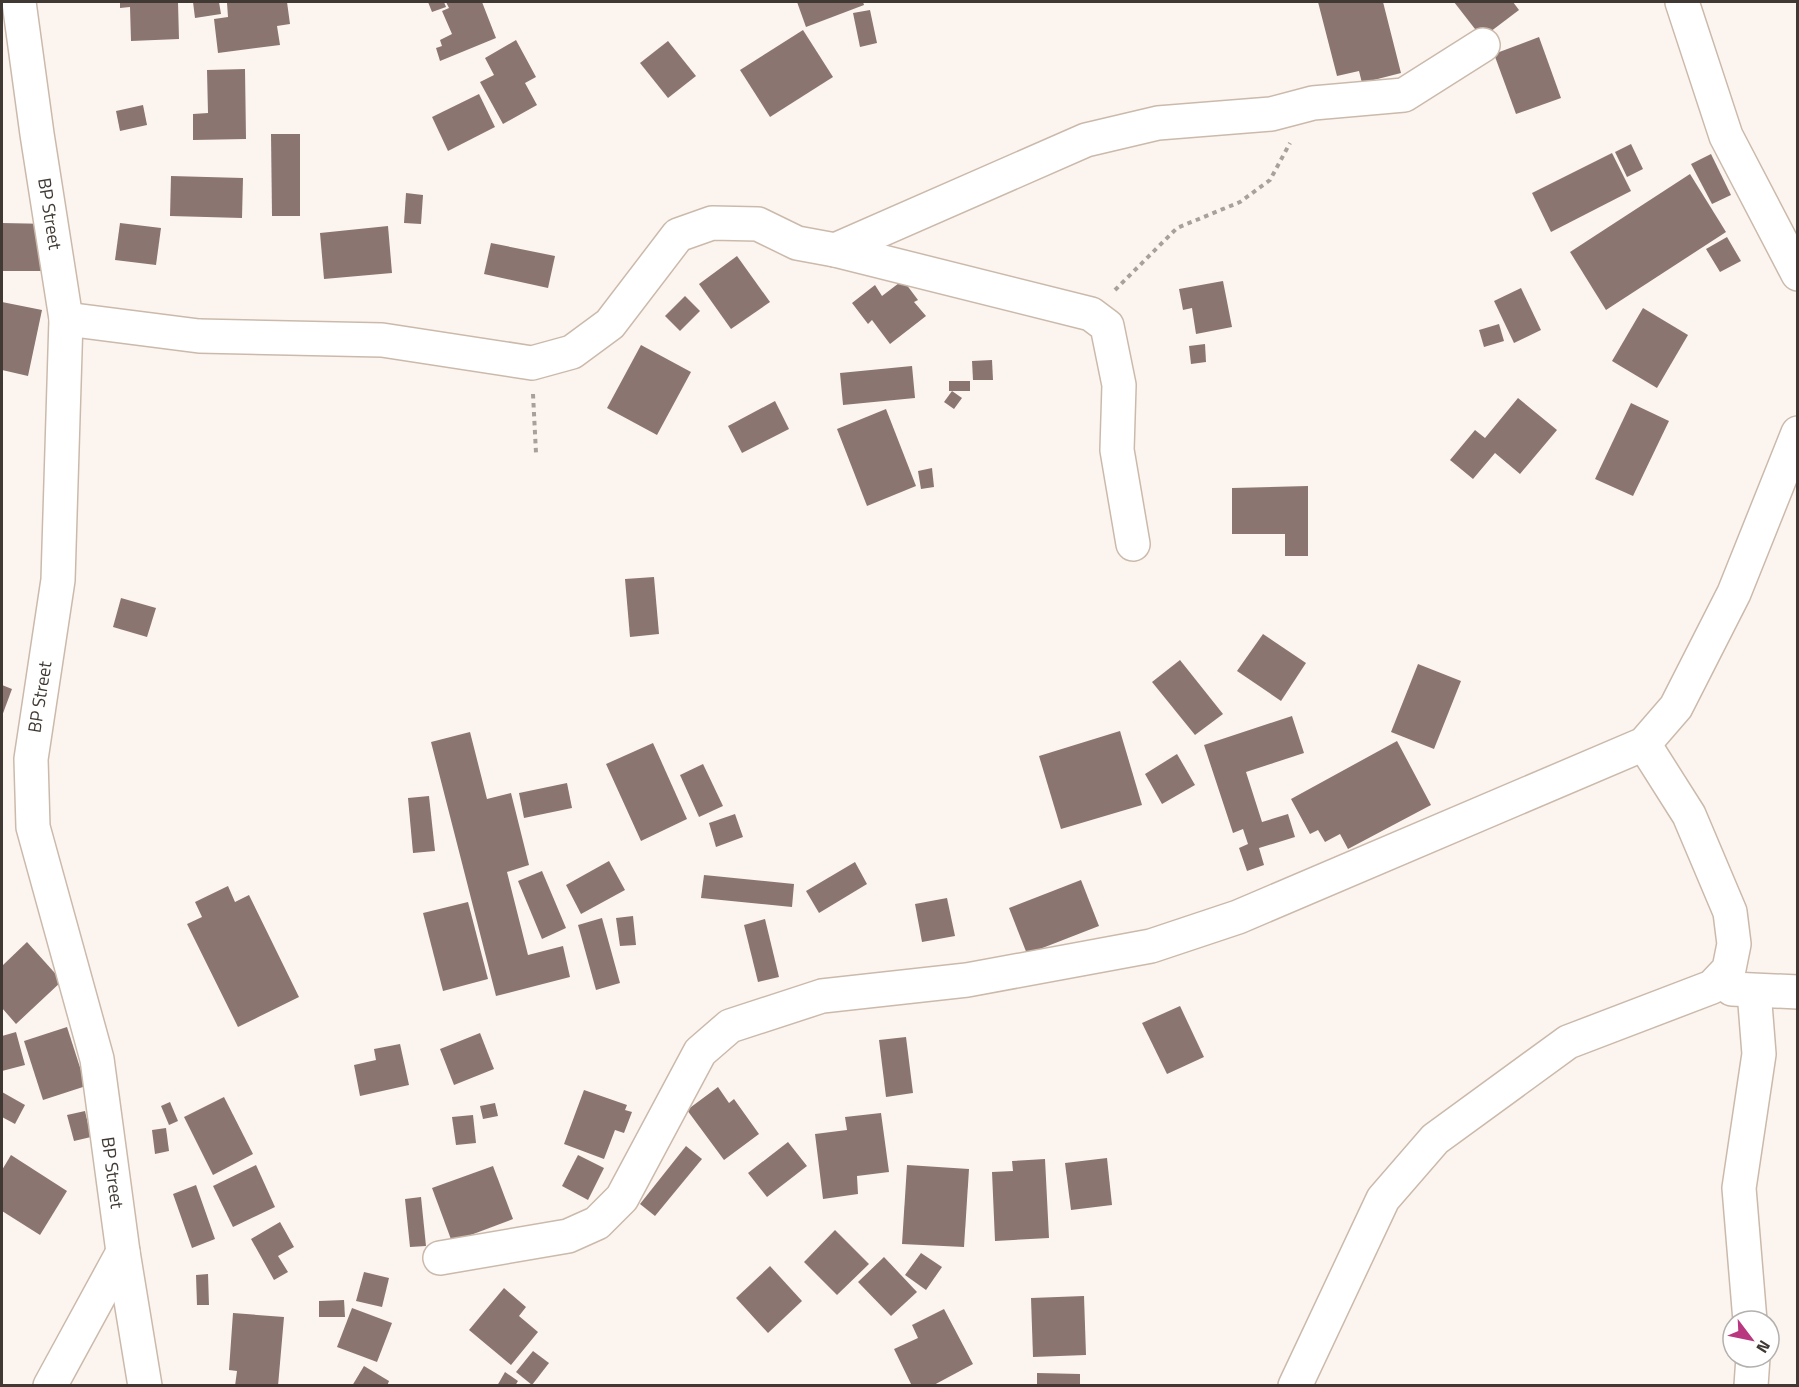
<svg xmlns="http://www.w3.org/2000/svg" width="1799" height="1387" font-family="'Titillium Web',sans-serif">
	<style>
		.building { fill: #8b7571 }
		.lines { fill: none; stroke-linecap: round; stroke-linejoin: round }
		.minor-casing { stroke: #cbbaac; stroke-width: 36 }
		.path { stroke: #a8a19b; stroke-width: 4; stroke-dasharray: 4.5 4.5; stroke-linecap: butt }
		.minor { stroke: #fff; stroke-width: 33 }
		.labels { text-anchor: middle; stroke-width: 6; stroke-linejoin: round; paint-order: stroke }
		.street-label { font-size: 18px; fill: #403933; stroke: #fff }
	</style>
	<rect width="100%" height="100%" fill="#fcf5ef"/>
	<g class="building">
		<path d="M120,2H178L179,39L131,41L130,7L120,8Z"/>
		<path d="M193,2H219L221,14L195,18Z"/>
		<path d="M237,2H287L290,24L277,26L280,45L218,53L214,19L228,17L227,3Z"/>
		<path d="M428,2H444L446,7L432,12Z"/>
		<path d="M446,2H482L496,38L440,61L436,48L442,46L440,40L452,34L442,11L449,8Z"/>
		<path d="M797,2H863L864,5L806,27Z"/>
		<path d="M1318,2H1383L1401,73L1362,83L1359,71L1337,76Z"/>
		<path d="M1454,2H1513L1519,10L1482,38Z"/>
		<path d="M870,10L877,43L860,47L853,13Z"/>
		<path d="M803,30L833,77L770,117L740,70Z"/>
		<path d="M1539,37L1561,98L1516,114L1494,54Z"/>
		<path d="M516,40L536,77L525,83L537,105L503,124L480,82L494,75L485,58Z"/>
		<path d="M668,41L696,76L668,98L640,63Z"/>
		<path d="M245,69L246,139L193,140V114L208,113L207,70Z"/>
		<path d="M479,94L495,127L448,151L432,117Z"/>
		<path d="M143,105L147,125L120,131L116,111Z"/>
		<path d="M271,134H300V216H272Z"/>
		<path d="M1631,144L1643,169L1627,177L1615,152Z"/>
		<path d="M1612,153L1631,191L1551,232L1532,193Z"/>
		<path d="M1711,154L1731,195L1712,204L1691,164Z"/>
		<path d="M1690,174L1726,232L1606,310L1570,252Z"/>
		<path d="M171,176L243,178L242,218L170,216Z"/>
		<path d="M406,193L423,195L421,224L404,223Z"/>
		<path d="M2,223L51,224L49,271H2Z"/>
		<path d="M120,223L161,228L156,265L115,260Z"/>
		<path d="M388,226L392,273L324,279L320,233Z"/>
		<path d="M1727,237L1741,261L1720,272L1706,249Z"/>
		<path d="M491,243L555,256L548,288L484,274Z"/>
		<path d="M737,256L770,302L731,329L699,284Z"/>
		<path d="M903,280L918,300L914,302L926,316L890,344L872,320L868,324L852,303L875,285L882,296Z"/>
		<path d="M1223,281L1232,327L1196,334L1192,308L1183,310L1179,289Z"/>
		<path d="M1521,288L1541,330L1514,343L1494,301Z"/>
		<path d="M685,296L700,311L680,331L665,316Z"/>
		<path d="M2,302L42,310L28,376L2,370Z"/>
		<path d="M1643,308L1688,335L1657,388L1612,361Z"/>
		<path d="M1499,324L1504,341L1484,347L1479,330Z"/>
		<path d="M1205,344L1206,362L1191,364L1189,346Z"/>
		<path d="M641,345L691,372L657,435L607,408Z"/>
		<path d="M992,360L993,380H973L972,361Z"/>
		<path d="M912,366L915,398L843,405L840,373Z"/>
		<rect x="949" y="381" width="21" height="10"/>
		<path d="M952,391L962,398L954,409L944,402Z"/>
		<path d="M1518,398L1557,430L1520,474L1495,453L1473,479L1450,460L1475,430L1485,438Z"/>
		<path d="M775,401L789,429L742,453L728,426Z"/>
		<path d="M1631,403L1669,421L1633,496L1595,479Z"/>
		<path d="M886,409L916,486L867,506L837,429Z"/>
		<path d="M932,468L934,487L921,489L918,471Z"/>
		<path d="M1308,486V556H1285V534H1232V488Z"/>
		<path d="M654,577L659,634L630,637L625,579Z"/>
		<path d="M121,598L156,608L147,637L113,627Z"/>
		<path d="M1263,634L1306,663L1281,701L1237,671Z"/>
		<path d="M1180,660L1223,714L1195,735L1152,682Z"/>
		<path d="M1418,664L1461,681L1434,749L1391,732Z"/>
		<path d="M2,685L12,689L2,716Z"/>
		<path d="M1292,716L1304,753L1246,772L1262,822L1288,814L1295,837L1259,848L1264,865L1247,871L1239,848L1248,844L1243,829L1233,833L1204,745Z"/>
		<path d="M1120,731L1142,805L1061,829L1039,756Z"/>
		<path d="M470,732L487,799L511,793L529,865L507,872L528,955L563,946L570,977L496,996L431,742Z"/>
		<path d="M1397,741L1431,805L1348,849L1340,834L1325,842L1318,830L1310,834L1291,799Z"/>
		<path d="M653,743L687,819L641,841L606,764Z"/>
		<path d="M1177,754L1195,785L1162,804L1145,774Z"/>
		<path d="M703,764L723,806L699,817L680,775Z"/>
		<path d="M567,783L572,808L524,818L519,793Z"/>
		<path d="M429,796L435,851L413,853L408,798Z"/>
		<path d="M735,814L743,837L716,847L709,823Z"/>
		<path d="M609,861L625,890L581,914L566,885Z"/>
		<path d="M855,862L867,884L819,913L806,891Z"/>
		<path d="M542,871L566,928L542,939L518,881Z"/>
		<path d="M704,875L794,884L792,907L701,898Z"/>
		<path d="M1081,880L1099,926L1027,954L1009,908Z"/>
		<path d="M228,886L235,902L249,895L299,997L238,1027L187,924L202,917L195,902Z"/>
		<path d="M947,898L955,936L922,942L915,904Z"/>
		<path d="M468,902L488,979L443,991L423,913Z"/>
		<path d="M633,916L636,945L620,946L616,918Z"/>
		<path d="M602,918L620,983L596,990L578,925Z"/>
		<path d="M765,919L779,977L758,982L744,925Z"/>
		<path d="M27,942L62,981L16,1024L2,1008V966Z"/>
		<path d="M1180,1006L1204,1057L1167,1074L1142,1023Z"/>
		<path d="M67,1027L86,1086L43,1100L24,1041Z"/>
		<path d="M16,1032L25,1065L2,1071V1036Z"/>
		<path d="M480,1033L494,1069L454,1085L440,1049Z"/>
		<path d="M906,1037L913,1093L886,1097L879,1040Z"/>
		<path d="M400,1044L409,1085L360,1096L354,1065L376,1060L374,1049Z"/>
		<path d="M718,1087L729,1103L734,1099L759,1134L724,1160L687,1110Z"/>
		<path d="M584,1090L627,1105L625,1110L632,1112L624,1133L615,1130L604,1159L564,1144Z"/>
		<path d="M2,1092L25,1105L15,1124L2,1117Z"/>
		<path d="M224,1097L253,1154L213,1175L184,1117Z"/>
		<path d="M170,1102L178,1121L169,1125L161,1106Z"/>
		<path d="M495,1103L498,1116L483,1119L480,1106Z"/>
		<path d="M85,1111L91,1137L74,1141L67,1115Z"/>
		<path d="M881,1113L889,1172L857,1176L858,1194L823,1199L815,1134L847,1130L845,1117Z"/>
		<path d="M473,1115L476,1143L456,1145L452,1117Z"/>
		<path d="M166,1128L169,1151L155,1154L152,1130Z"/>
		<path d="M788,1142L807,1166L767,1197L748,1173Z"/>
		<path d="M686,1146L702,1159L655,1216L640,1204Z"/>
		<path d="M11,1155L67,1191L40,1235L2,1211V1170Z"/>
		<path d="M578,1155L604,1168L588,1200L562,1186Z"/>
		<path d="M1107,1158L1112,1205L1071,1210L1065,1163Z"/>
		<path d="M1045,1159L1049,1238L995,1241L992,1172L1013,1171L1012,1161Z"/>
		<path d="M256,1165L275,1207L233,1227L213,1186Z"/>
		<path d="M907,1165L969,1169L964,1247L902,1244Z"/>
		<path d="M493,1166L513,1219L452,1242L432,1188Z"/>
		<path d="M196,1185L215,1239L192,1248L173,1194Z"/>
		<path d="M421,1197L426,1246L410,1247L405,1199Z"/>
		<path d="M280,1222L294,1247L278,1256L288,1272L274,1280L251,1239Z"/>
		<path d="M835,1230L869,1264L837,1295L804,1262Z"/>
		<path d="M921,1253L942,1267L926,1290L905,1275Z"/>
		<path d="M884,1257L917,1292L891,1316L858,1282Z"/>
		<path d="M770,1266L802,1301L768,1333L736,1298Z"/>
		<path d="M364,1272L389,1278L382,1307L356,1301Z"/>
		<path d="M208,1274L209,1305H197L196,1275Z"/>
		<path d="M504,1288L526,1307L519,1316L538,1332L511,1365L469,1330Z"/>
		<path d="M1084,1296L1086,1355L1033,1357L1031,1298Z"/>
		<path d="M344,1300L345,1317H319V1301Z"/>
		<path d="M352,1308L392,1323L377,1362L337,1347Z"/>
		<path d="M944,1309L973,1364L932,1386H912L894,1349L918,1338L912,1325Z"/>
		<path d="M233,1313L284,1317L278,1386H235L237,1371L229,1370Z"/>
		<path d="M533,1351L549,1363L532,1385L516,1372Z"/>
		<path d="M364,1366L389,1381L387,1386H352Z"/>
		<path d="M505,1372L518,1381L515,1386H497Z"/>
		<path d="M1037,1373L1080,1374V1386H1037Z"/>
	</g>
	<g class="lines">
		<defs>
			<g id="minor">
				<path id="s1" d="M19,2L37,134L66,319L58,580L31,759L33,827L97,1059L123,1252L145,1386"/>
				<path d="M1682,2L1726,136L1798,274"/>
				<path d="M835,250L1091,314L1107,326L1119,385L1117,450L1133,544"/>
				<path d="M66,319L199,336L382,340L532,363L572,352L610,324L678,235L712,223L758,224L797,243L835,250L1086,140L1158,123L1271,114L1313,103L1404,95L1483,45"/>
				<path d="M1732,989L1798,992"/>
				<path d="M440,1258L568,1236L597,1223L622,1198L700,1052L730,1026L822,996L967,980L1151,946L1238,917L1644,744L1676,707L1734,593L1798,433"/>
				<path d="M1750,1321L1739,1188L1759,1054L1754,991"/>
				<path d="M50,1386L123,1252"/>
				<path d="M1295,1386L1383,1199L1435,1139L1568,1042L1712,987L1729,969L1734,944L1730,912L1689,815L1644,744"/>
				<path d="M1751,1386L1753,1357"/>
			</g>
		</defs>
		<use href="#minor" class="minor-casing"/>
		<g class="path">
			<path d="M1115,290L1177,228L1240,202L1270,180L1290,143"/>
			<path d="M533,394L536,453"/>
		</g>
		<use href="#minor" class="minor"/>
	</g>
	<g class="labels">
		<g class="street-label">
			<text dy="6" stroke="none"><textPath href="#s1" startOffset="214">BP Street</textPath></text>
			<text transform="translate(40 697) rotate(-81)" y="6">BP Street</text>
			<text dy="6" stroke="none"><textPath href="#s1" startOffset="1186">BP Street</textPath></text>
		</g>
	</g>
	<rect width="1799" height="1387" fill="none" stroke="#403933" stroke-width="6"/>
	<g transform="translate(1751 1339) rotate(122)"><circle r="28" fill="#ffffff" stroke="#b3b0ad" stroke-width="1.5"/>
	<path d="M0-4.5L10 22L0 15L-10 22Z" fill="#b9377f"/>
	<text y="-9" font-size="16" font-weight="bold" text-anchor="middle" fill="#403933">N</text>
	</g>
</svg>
